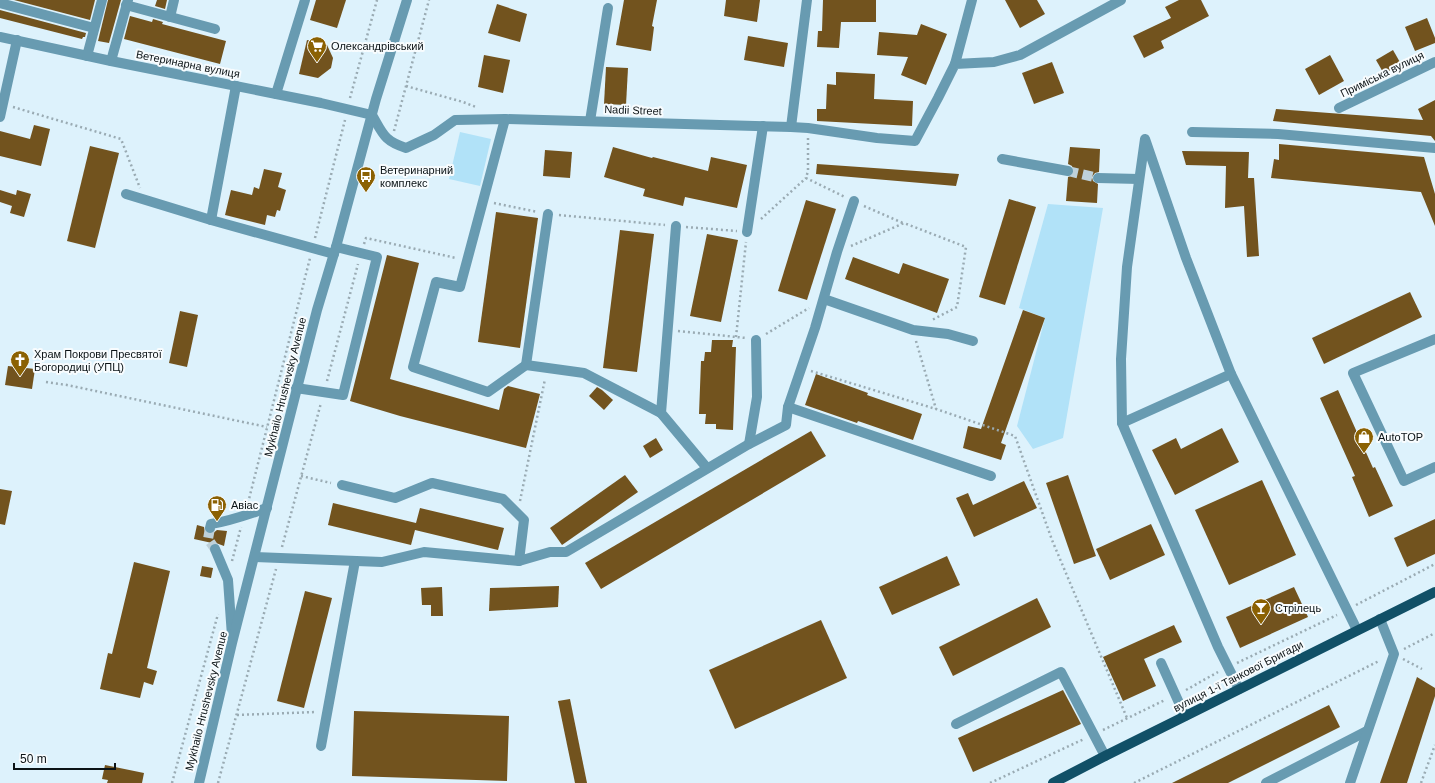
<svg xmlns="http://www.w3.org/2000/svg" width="1435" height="783" font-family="Arial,sans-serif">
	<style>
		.green { fill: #b1e2f8 }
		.building { fill: #72531e }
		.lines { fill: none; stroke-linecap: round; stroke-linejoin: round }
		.minor-tunnel { stroke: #bed1da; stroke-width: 10; stroke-dasharray: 10 5; stroke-linecap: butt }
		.path { stroke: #9aabb3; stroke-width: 2.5; stroke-dasharray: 2 3; stroke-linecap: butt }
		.minor { stroke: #689bb1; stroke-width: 10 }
		.major { stroke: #115067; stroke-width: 10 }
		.labels { text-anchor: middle; stroke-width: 4; stroke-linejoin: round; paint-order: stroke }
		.poi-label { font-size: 11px; fill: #0b1316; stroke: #f8fcfe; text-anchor: start }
		.street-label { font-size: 11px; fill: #0b1316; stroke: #f8fcfe }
	</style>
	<rect width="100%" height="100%" fill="#ddf2fc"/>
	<g class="green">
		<path d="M460,132L491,139L480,186L449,179Z"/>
		<path d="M1048,204L1103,208L1063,438L1033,449L1017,426L1045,318L1019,308Z"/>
	</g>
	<g class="building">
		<path d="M14,0H95L90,20Z"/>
		<path d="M108,0H121L109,43L98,41Z"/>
		<path d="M157,0H167L165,9L155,6Z"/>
		<path d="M316,0H346L337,28L310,20Z"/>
		<path d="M624,0H657L652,26L654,27L651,51L616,45Z"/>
		<path d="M726,0H760L757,22L724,16Z"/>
		<path d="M823,0H876V22H841L839,48L817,47L818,31H822Z"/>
		<path d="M1005,0H1037L1045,14L1020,28Z"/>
		<path d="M1179,0H1201L1209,16L1161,41L1164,48L1144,58L1133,36L1171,18L1165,7Z"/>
		<path d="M497,4L527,14L520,42L488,33Z"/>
		<path d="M0,10L86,33L85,37H83L82,39L0,18Z"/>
		<path d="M130,16L152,22L153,19L163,22L162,24L226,41L220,64L124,39Z"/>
		<path d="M1427,18L1435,38V43L1415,51L1405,27Z"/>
		<path d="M921,24L947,34L926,85L901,75L908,57L877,55L879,32L917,35Z"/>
		<path d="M748,36L788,43L784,67L744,60Z"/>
		<path d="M307,40L327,45L333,58L331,68L318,78L299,74Z"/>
		<path d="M1393,50L1401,64L1384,74L1376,60Z"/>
		<path d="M484,55L510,60L503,93L478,87Z"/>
		<path d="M1330,55L1344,81L1319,95L1305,69Z"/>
		<path d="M1052,62L1064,93L1034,104L1022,73Z"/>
		<path d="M606,67L628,68L626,105L604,104Z"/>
		<path d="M836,72L875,74L874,99L913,101L912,126L817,121V109H826L827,84L836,85Z"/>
		<path d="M1435,100V141L1431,136L1273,121L1276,109L1423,120L1418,109Z"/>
		<path d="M34,125L50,129L41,166L0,156V131L30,139Z"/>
		<path d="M1279,144L1424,157L1435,194V226L1421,192L1271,178L1274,159L1279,160Z"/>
		<path d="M90,146L119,153L95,248L67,241Z"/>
		<path d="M613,147L652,158L653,157L708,171L711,157L747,165L737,208L685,197L683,206L643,196L645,189L604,177Z"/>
		<path d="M1070,147L1100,149L1099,172L1095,173L1092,177L1093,181L1098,184L1097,203L1066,201L1068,177L1073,175L1074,172L1072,166L1068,164Z"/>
		<path d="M545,150L572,152L570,178L543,176Z"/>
		<path d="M1182,151L1249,152L1248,178H1254L1259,256L1247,257L1244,206L1225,208L1226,166L1186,165Z"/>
		<path d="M817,164L959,174L956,186L816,174Z"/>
		<path d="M264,169L282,173L278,187L286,190L280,211L277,210L275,217L267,215L265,225L225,215L231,190L252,195L254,187L259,189Z"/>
		<path d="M0,190L16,195L17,190L31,194L24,217L10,213L12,206L0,202Z"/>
		<path d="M1009,199L1036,207L1005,305L979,297Z"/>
		<path d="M806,200L836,209L807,300L778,291Z"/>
		<path d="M496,212L538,218L520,348L478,342Z"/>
		<path d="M620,230L654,234L637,372L603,368Z"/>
		<path d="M707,234L738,240L721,322L690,316Z"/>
		<path d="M387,255L419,263L390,379L499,410L504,389L508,386L540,394L526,448L400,416L350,401Z"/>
		<path d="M853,257L899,274L903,263L949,279L937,313L845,279Z"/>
		<path d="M1410,292L1422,317L1324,364L1312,338Z"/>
		<path d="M1023,310L1045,318L1001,443L1006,445L1001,460L963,448L968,426L981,429Z"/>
		<path d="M180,311L198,315L187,367L169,363Z"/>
		<path d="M712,340H733L732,347H736L733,430L716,429V424H705L706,414H699L701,361H704L705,352H711Z"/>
		<path d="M8,366L35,369L32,389L5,385Z"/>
		<path d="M816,374L868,393L867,395L922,414L913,440L858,421L857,423L805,405Z"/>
		<path d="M597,387L602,390L613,400L604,410L589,396Z"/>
		<path d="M1338,390L1373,468L1375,467L1393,506L1369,517L1352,477L1355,476L1320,398Z"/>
		<path d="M1222,428L1239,462L1175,495L1152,450L1176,438L1181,449Z"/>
		<path d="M811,431L826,456L601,589L585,563Z"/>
		<path d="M656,438L663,450L650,458L643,446Z"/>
		<path d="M625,475L638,492L562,545L550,528Z"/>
		<path d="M1068,475L1096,556L1074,564L1046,483Z"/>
		<path d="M1262,480L1296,555L1229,585L1195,510Z"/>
		<path d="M1024,481L1037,508L974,537L956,498L968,493L973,505Z"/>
		<path d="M0,489L12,491L5,525L0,524Z"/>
		<path d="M333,503L416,523L420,508L504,528L498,550L415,530L411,545L328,525Z"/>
		<path d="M1435,519V554L1407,567L1394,538Z"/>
		<path d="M1151,524L1165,555L1110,580L1096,549Z"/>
		<path d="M197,525L204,527L205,532L209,534H212L217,530L227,531L224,546L216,543H212L194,539Z"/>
		<path d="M947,556L960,585L892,615L879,587Z"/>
		<path d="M134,562L170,571L147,668L157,671L153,685L144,682L140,698L100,689L108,653L112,654Z"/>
		<path d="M202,566L213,568L211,578L200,576Z"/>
		<path d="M559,586L558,607L489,611L490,588Z"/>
		<path d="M442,587L443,616H431V605H422L421,588Z"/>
		<path d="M1294,587L1308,617L1240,648L1226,617Z"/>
		<path d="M305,591L332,598L304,708L277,701Z"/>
		<path d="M1037,598L1051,627L953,676L939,647Z"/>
		<path d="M821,620L847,678L735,729L709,670Z"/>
		<path d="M1174,625L1182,642L1144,659L1156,686L1123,701L1103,657Z"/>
		<path d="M1417,677L1435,688V696L1407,783H1380Z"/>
		<path d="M1063,690L1081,724L973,772L958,738Z"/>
		<path d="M570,699L587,783H575L558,701Z"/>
		<path d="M1329,705L1340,727L1228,783H1172Z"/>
		<path d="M354,711L509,716L507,781L352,776Z"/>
		<path d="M105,765L144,773L142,783H107L108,780L102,779Z"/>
	</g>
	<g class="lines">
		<g class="minor-tunnel">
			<path d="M1068,171L1098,178"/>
			<path d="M210,528L208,539L215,549"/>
		</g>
		<g class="path">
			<path d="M406,86L463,102L476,107"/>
			<path d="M350,98L377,0"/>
			<path d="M13,107L121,139L140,188"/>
			<path d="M394,131L429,0"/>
			<path d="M808,138V171L806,178L845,197"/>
			<path d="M494,203L538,212"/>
			<path d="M864,206L903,223"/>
			<path d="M559,215L665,225"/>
			<path d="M761,219L806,178"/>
			<path d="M686,227L737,231"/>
			<path d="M315,238L345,120"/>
			<path d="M364,244L366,238L456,258"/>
			<path d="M851,246L904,223L966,247L957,307L932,320"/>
			<path d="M678,331L746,338"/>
			<path d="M766,334L809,308"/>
			<path d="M736,337L746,242"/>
			<path d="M916,341L936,409"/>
			<path d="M811,371L936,409L1015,436L1052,540L1127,718"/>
			<path d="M327,381L358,264"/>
			<path d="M46,382L67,385L267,427"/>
			<path d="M301,476L331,483"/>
			<path d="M520,501L545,379"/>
			<path d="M248,503L310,258"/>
			<path d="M282,547L321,403"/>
			<path d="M232,561L241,527"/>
			<path d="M1356,605L1435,564"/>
			<path d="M1404,649L1435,633"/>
			<path d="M1403,659L1422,669"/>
			<path d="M1237,663L1337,615"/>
			<path d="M1186,690L1218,672"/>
			<path d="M237,715L316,712"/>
			<path d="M1103,730L1165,700"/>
			<path d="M172,783L218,614"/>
			<path d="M218,783L276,569"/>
			<path d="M990,783L1084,739"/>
			<path d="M1134,783L1379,661"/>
			<path d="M1421,783L1435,745"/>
		</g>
		<g class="minor">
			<path d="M0,3L94,28"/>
			<path d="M126,5L215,29"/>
			<path d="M170,17L174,0"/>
			<path d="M0,37L111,61L321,103L372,115C383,134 384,141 406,148L434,135L455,120L505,119L791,127L808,128L877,138L915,141L938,98L955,64L994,62L1020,55L1121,0"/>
			<path d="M87,56L102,0"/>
			<path d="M111,61L128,0"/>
			<path d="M955,64L972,0"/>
			<path d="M276,94L305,0"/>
			<path d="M1339,108L1435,62"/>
			<path d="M0,117L17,40"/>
			<path d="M505,119L460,287L436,282L413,367L488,392L526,365"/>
			<path d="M590,121L608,8"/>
			<path d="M791,127L807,0"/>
			<path d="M1192,132L1278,134L1435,148"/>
			<path d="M1002,159L1068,171"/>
			<path d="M1098,178L1139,179"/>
			<path d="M126,194L211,220L334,254"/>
			<path d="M548,214L526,365L584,373L661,413"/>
			<path d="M211,220L236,86"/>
			<path d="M676,226L661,413L707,468"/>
			<path d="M747,232L763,126"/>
			<path d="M824,299L913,330L948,334L973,341"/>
			<path d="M1435,339L1353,373L1404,481L1435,467"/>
			<path d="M296,388L343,395L377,257L336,247"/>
			<path d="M788,407L991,476"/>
			<path d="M1122,423L1121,359L1127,267L1145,139L1186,258L1231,374"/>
			<path d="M749,444L757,397L756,340"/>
			<path d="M342,485L395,498L432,483L503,499L524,520L519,561"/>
			<path d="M210,528L211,524C231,521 249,514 267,508"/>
			<path d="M215,549L228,580L232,636"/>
			<path d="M255,557L382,562L424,552L519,561L550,552H566L749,444L786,425L788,407L815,328L837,252L854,201"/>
			<path d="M1161,663L1185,716"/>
			<path d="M1239,689L1218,647L1122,423L1231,374L1357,630"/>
			<path d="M956,724L1061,672L1105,756"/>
			<path d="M321,746L355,561"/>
			<path d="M199,783L232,643L317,310L336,247L376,99L407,0"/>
			<path d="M1266,783L1367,731"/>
			<path d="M1350,783L1394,654L1380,619"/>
		</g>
		<path class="major" d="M1053,783L1105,756L1435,592"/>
	</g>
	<defs>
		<symbol id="supermarket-pin" viewBox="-11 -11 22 30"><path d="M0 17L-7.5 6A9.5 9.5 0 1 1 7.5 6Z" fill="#8b6103" stroke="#f8fcfe"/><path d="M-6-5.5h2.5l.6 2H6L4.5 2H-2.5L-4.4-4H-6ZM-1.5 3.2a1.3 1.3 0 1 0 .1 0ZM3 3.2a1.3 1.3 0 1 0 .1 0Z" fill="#fff"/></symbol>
		<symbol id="bus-pin" viewBox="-11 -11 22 30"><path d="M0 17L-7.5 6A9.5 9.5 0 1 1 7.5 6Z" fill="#8b6103" stroke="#f8fcfe"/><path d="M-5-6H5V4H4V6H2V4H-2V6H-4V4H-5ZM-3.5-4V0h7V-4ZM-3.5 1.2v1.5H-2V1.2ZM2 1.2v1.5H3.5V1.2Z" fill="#fff"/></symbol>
		<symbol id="church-pin" viewBox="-11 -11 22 30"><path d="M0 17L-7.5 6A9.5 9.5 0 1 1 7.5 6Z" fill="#8b6103" stroke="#f8fcfe"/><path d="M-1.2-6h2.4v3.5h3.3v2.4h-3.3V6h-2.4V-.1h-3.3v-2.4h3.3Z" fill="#fff"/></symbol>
		<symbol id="shop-pin" viewBox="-11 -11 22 30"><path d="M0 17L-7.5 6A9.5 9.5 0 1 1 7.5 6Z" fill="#8b6103" stroke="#f8fcfe"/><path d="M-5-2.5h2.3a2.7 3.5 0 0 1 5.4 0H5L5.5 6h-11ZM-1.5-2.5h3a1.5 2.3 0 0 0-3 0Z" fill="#fff"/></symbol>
		<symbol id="fuel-pin" viewBox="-11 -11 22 30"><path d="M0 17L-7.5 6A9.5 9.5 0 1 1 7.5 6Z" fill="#8b6103" stroke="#f8fcfe"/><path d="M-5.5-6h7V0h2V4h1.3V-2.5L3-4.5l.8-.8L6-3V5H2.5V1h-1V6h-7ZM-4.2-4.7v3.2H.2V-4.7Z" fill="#fff"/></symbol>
		<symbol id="bar-pin" viewBox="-11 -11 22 30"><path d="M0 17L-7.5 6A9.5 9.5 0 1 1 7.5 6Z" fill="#8b6103" stroke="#f8fcfe"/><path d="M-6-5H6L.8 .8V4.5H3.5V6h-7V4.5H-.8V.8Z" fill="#fff"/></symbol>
	</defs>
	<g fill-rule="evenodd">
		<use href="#supermarket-pin" x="306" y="35" width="22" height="30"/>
		<use href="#bus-pin" x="355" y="165" width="22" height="30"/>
		<use href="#church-pin" x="9" y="349" width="22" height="30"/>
		<use href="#shop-pin" x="1353" y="426" width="22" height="30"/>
		<use href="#fuel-pin" x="206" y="494" width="22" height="30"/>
		<use href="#bar-pin" x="1250" y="597" width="22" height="30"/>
	</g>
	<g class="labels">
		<g class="poi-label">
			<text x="331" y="50">Олександрівський</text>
			<text x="380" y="174">Ветеринарний<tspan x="380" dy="13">комплекс</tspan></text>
			<text x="34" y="358">Храм Покрови Пресвятої<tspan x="34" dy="13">Богородиці (УПЦ)</tspan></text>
			<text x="1378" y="441">AutoTOP</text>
			<text x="231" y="509">Авіас</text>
			<text x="1275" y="612">Стрілець</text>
		</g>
		<g class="street-label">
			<text transform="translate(188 64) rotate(11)" y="4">Ветеринарна вулиця</text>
			<text transform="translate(1382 74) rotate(-26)" y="4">Приміська вулиця</text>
			<text transform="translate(633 110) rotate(2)" y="4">Nadii Street</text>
			<text transform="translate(285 387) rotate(-76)" y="4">Mykhailo Hrushevsky Avenue</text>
			<text transform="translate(1238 676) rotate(-27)" y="4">вулиця 1-ї Танкової Бригади</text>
			<text transform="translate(206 701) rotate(-76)" y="4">Mykhailo Hrushevsky Avenue</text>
		</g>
	</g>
	<path d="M14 763v6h101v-6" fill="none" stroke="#0b1316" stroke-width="2"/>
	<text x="20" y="763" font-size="12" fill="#0b1316" stroke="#f8fcfe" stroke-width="3" paint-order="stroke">50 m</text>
</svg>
